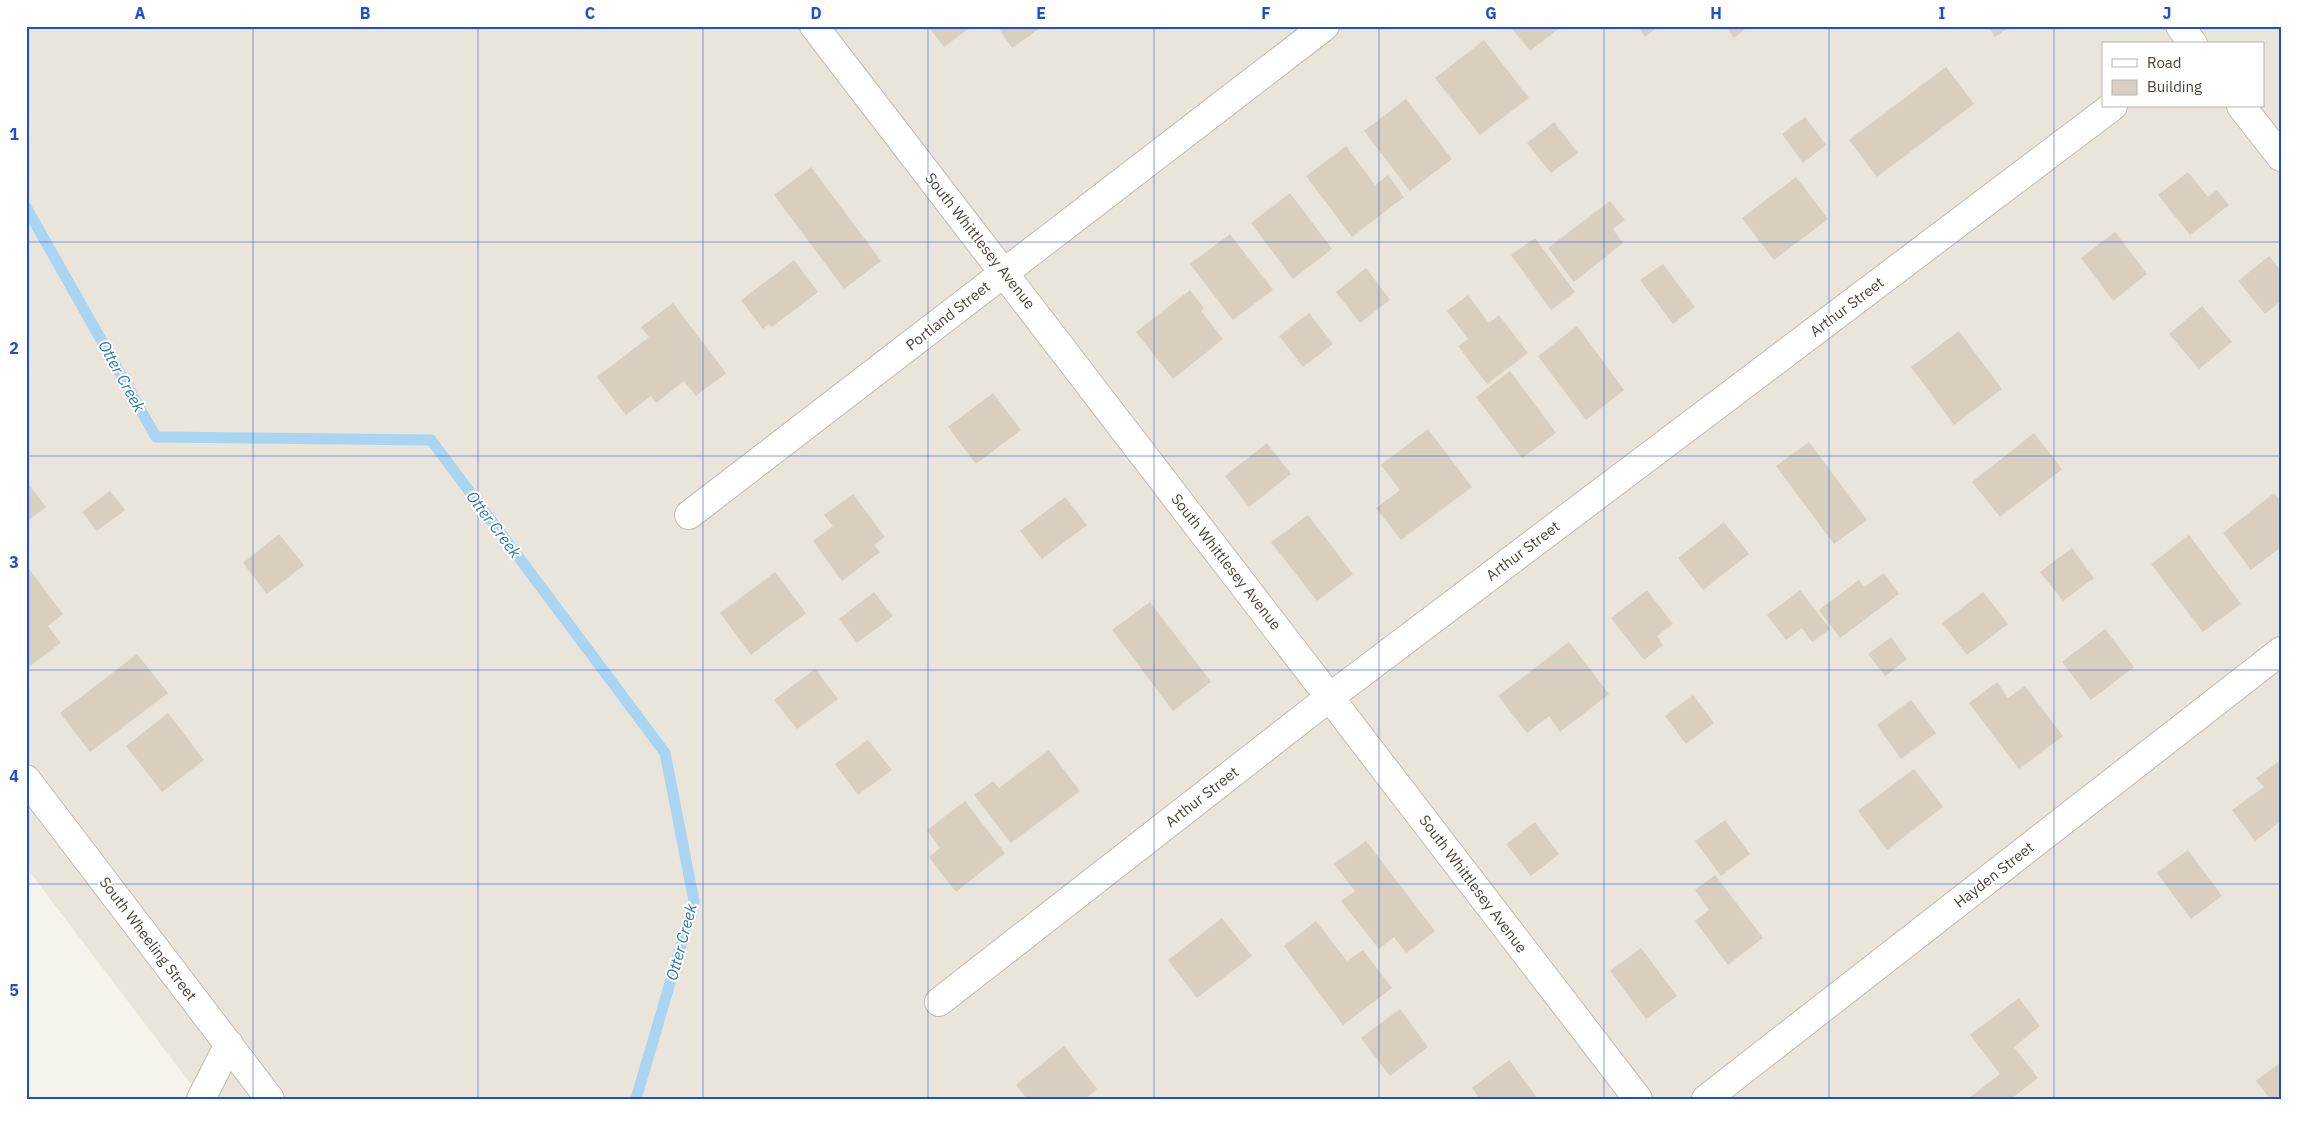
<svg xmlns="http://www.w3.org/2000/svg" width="2307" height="1125" font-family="'IBM Plex Sans',sans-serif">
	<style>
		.residential { fill: #eae5da; fill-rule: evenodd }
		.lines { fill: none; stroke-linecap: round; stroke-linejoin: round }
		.stream { stroke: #a9d4f2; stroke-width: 11 }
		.building { fill: #d8cfc1 }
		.minor-casing { stroke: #c2bbae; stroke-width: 30 }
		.minor { stroke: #fff; stroke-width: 28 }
		.grid { fill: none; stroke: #1d4ed8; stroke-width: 1; stroke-opacity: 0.55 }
		.labels { text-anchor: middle; stroke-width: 4; stroke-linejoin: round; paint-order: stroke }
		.street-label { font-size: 15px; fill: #4b4439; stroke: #fff }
		.water-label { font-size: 16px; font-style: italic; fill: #2e7ab2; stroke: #fff }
		.neatline { fill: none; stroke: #1d4ed8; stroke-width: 2 }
		.grid-label { font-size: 16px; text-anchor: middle; font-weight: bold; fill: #1d4ed8 }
	</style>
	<rect width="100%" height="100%" fill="#f6f3ec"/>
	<path class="residential" d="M26,26H2281V1099H202L26,867ZM2103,44H2263V106H2103Z"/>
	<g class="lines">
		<path class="stream" d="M26,207L156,437L431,440L665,753L694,901L636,1099"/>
	</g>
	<g class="building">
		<path d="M928,26H972L944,47Z"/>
		<path d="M997,26H1043L1012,48Z"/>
		<path d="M1510,26H1562L1530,51Z"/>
		<path d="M1637,26H1659L1645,37Z"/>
		<path d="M1725,26H1749L1734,38Z"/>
		<path d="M1988,26H2011L1995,37Z"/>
		<path d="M1484,40L1529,98L1480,135L1435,78Z"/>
		<path d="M1946,67L1974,104L1877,177L1849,140Z"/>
		<path d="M1406,99L1452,159L1410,191L1364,131Z"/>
		<path d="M1805,117L1826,145L1803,163L1782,134Z"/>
		<path d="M1554,122L1578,153L1551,173L1527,143Z"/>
		<path d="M1346,146L1375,185L1388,175L1404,197L1352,237L1306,176Z"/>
		<path d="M811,167L881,261L844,289L774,195Z"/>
		<path d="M2188,172L2208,197L2217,190L2229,205L2190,235L2158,195Z"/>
		<path d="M1796,177L1828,219L1774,260L1742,218Z"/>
		<path d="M1290,193L1332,249L1293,279L1251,223Z"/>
		<path d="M1610,201L1625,220L1613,229L1623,243L1574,282L1548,248Z"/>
		<path d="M2115,232L2147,274L2113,301L2081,258Z"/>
		<path d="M1230,234L1273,290L1233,320L1190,264Z"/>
		<path d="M1535,238L1575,292L1551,310L1511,255Z"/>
		<path d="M2269,256L2281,271V301L2265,314L2238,281Z"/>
		<path d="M794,260L818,292L772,327L769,324L763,329L741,300Z"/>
		<path d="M1663,264L1695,307L1673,324L1640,280Z"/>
		<path d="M1366,268L1390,300L1360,323L1336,292Z"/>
		<path d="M1190,290L1204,308L1201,311L1223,339L1173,379L1136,332Z"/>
		<path d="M1468,295L1489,323L1499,315L1528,353L1487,384L1458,346L1468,339L1447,311Z"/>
		<path d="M673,303L726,373L696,396L684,381L656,403L651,396L626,415L597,377L649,337L641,327Z"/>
		<path d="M2202,306L2232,342L2199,369L2169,334Z"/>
		<path d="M1309,313L1333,344L1303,367L1279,336Z"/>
		<path d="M1577,326L1624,390L1586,420L1538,356Z"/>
		<path d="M1959,331L2002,389L1954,425L1911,367Z"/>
		<path d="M1510,371L1556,433L1522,458L1476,397Z"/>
		<path d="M993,393L1021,430L976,464L948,427Z"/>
		<path d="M1428,429L1472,487L1401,540L1376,508L1400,490L1381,465Z"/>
		<path d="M2034,433L2062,469L2000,517L1972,482Z"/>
		<path d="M1809,442L1867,520L1834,544L1776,466Z"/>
		<path d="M1267,443L1291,474L1249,507L1225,476Z"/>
		<path d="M26,481L46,507L26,522Z"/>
		<path d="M110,491L125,510L97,531L82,512Z"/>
		<path d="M2274,493L2281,501V547L2251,570L2223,533Z"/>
		<path d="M853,494L885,537L874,545L880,552L842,581L813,541L833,526L824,515Z"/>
		<path d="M1065,497L1087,525L1042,559L1020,531Z"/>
		<path d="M1308,515L1353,574L1317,601L1271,542Z"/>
		<path d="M1724,522L1749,554L1703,590L1678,558Z"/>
		<path d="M279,534L304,565L267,594L243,563Z"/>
		<path d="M2189,535L2241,604L2203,632L2151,564Z"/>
		<path d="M2072,548L2094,578L2063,601L2040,572Z"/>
		<path d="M26,565L63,614L48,626L61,643L26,669Z"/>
		<path d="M775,572L806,613L751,655L720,613Z"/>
		<path d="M1884,573L1899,594L1840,638L1819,610L1859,580L1864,587Z"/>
		<path d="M1647,590L1673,624L1657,636L1663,645L1644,660L1611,618Z"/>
		<path d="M1800,590L1830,629L1812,642L1802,628L1786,640L1767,615Z"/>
		<path d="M874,592L893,616L857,643L839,619Z"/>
		<path d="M1983,592L2008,624L1967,655L1942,623Z"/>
		<path d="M1150,602L1211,682L1173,711L1112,630Z"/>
		<path d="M2105,629L2134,667L2091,700L2062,662Z"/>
		<path d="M1891,637L1907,659L1885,676L1868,654Z"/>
		<path d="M1569,642L1609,694L1560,732L1549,716L1527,733L1498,696Z"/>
		<path d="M137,654L168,693L90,752L60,713Z"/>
		<path d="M815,669L838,699L797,729L774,700Z"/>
		<path d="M1997,682L2008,698L2025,686L2063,736L2019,769L1969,703Z"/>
		<path d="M1693,695L1714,723L1686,744L1665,716Z"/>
		<path d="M1911,700L1936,733L1901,759L1877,725Z"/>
		<path d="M168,713L204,760L162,792L126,746Z"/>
		<path d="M868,740L892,770L858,795L835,764Z"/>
		<path d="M1049,750L1080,791L1011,843L974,795L993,781L999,788Z"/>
		<path d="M2281,760V821L2255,841L2232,810L2264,787L2256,778Z"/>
		<path d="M1914,769L1943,807L1887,850L1858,811Z"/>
		<path d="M965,801L1005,853L956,892L929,857L940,848L927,830Z"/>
		<path d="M1725,820L1750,854L1721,876L1695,841Z"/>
		<path d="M1535,822L1559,854L1531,876L1506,844Z"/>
		<path d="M1366,841L1435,931L1406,953L1394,937L1379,949L1341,901L1355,891L1334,864Z"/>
		<path d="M2188,850L2222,896L2191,919L2157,873Z"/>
		<path d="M1715,875L1763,938L1728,965L1695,921L1709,910L1695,890Z"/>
		<path d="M1222,918L1252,956L1197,998L1168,960Z"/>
		<path d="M1316,921L1347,961L1363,950L1392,988L1343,1025L1284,946Z"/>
		<path d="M1641,948L1677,996L1646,1019L1610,971Z"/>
		<path d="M2019,998L2040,1026L2014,1047L2038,1078L2011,1099H1968L2000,1074L1970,1035Z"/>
		<path d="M1400,1009L1428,1047L1390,1076L1361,1038Z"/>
		<path d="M1064,1046L1097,1089L1085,1099H1027L1016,1085Z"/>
		<path d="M1509,1060L1538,1099H1480L1472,1088Z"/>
		<path d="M2281,1062V1099H2270L2256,1081Z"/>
	</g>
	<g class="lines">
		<defs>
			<g id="minor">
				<path d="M814,26L1638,1099"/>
				<path d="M2180,26L2193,44"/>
				<path d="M2241,106L2281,157"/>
				<path d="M689,515L1325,26"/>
				<path d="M26,779L270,1099"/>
				<path d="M939,1002L1330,697L2113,106"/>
				<path d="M201,1099L229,1044"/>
				<path d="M1706,1099L2281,651"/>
			</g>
		</defs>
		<use href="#minor" class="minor-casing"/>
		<use href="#minor" class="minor"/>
	</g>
	<path class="grid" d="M253,26V1099M478,26V1099M703,26V1099M928,26V1099M1154,26V1099M1379,26V1099M1604,26V1099M1829,26V1099M2054,26V1099M26,242H2281M26,456H2281M26,670H2281M26,884H2281"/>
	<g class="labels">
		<g class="street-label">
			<text transform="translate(980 241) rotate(52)" y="5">South Whittlesey Avenue</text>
			<text transform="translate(1847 307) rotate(-37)" y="5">Arthur Street</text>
			<text transform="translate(948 316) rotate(-38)" y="5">Portland Street</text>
			<text transform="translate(1523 551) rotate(-37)" y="5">Arthur Street</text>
			<text transform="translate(1226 562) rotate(52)" y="5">South Whittlesey Avenue</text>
			<text transform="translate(1202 797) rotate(-38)" y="5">Arthur Street</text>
			<text transform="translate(1994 875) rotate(-38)" y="5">Hayden Street</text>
			<text transform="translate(1473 884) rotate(53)" y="5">South Whittlesey Avenue</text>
			<text transform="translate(148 939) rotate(53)" y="5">South Wheeling Street</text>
		</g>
		<g class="water-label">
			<text transform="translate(122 376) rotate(61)" y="6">Otter Creek</text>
			<text transform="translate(494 524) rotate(53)" y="6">Otter Creek</text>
			<text transform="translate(681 942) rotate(-75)" y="6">Otter Creek</text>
		</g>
	</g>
	<rect width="2307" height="1125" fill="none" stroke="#ffffff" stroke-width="55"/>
	<rect x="2102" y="42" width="162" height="65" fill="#ffffff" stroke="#b7b4b0"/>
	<rect x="2112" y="59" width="25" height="8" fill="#ffffff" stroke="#b7b4b0"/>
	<text x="2147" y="68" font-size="15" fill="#4b4439">Road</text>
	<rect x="2112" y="80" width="25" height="15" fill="#d8cfc1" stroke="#b7b4b0"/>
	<text x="2147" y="92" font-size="15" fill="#4b4439">Building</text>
	<rect x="28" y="28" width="2252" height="1070" class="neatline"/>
	<g class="grid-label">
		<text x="140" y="19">A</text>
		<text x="365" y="19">B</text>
		<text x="590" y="19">C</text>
		<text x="816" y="19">D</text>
		<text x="1041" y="19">E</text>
		<text x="1266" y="19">F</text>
		<text x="1491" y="19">G</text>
		<text x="1716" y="19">H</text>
		<text x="1942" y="19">I</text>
		<text x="2167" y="19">J</text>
		<text x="14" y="140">1</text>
		<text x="14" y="354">2</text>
		<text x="14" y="568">3</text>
		<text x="14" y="782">4</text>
		<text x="14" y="996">5</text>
	</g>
</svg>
